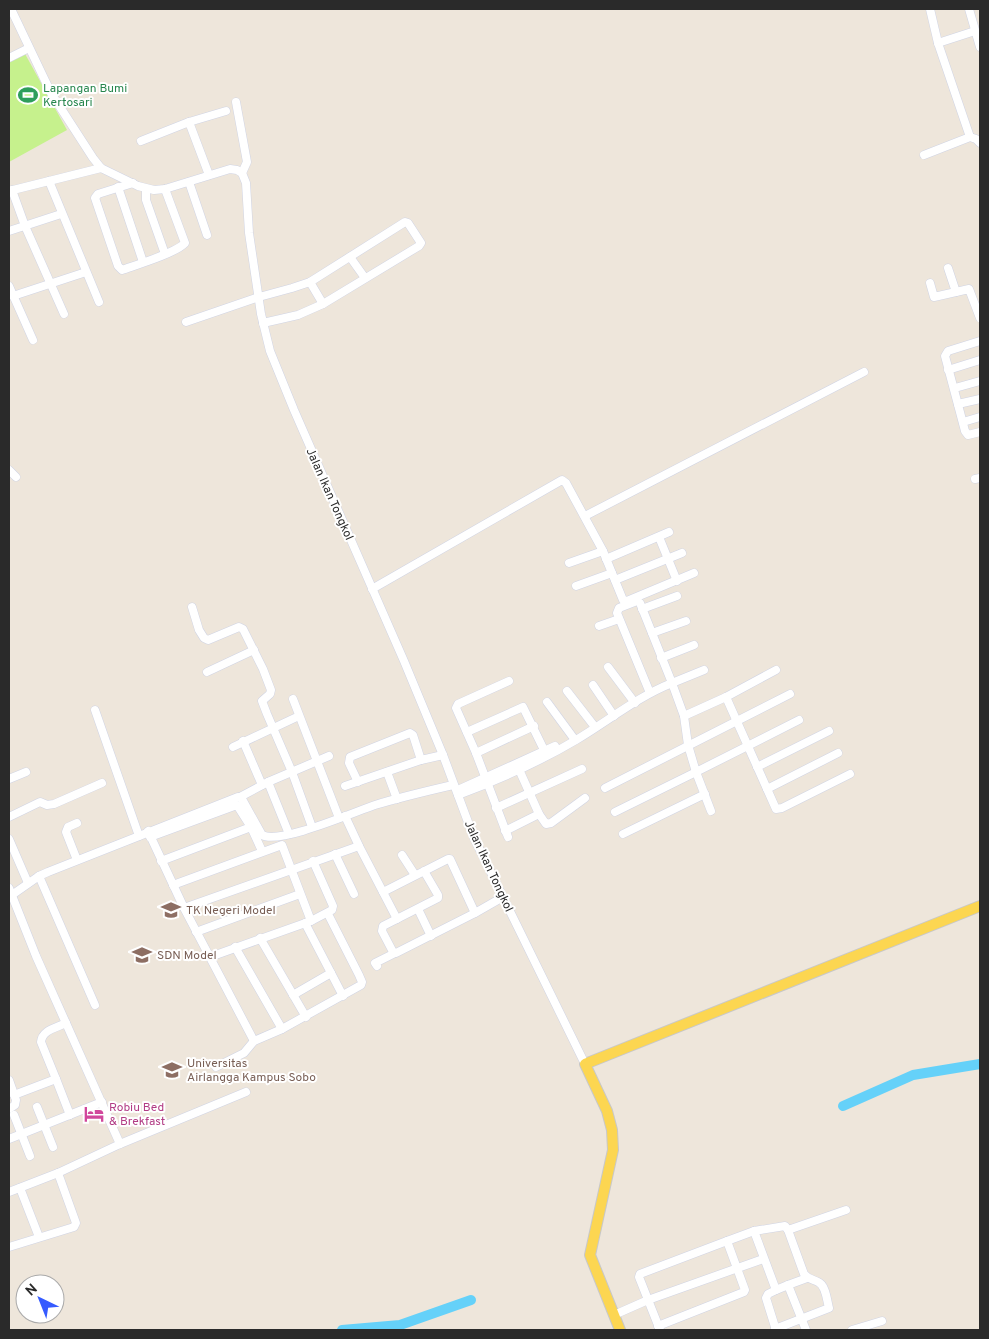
<svg xmlns="http://www.w3.org/2000/svg" width="989" height="1339" font-family="Overpass,sans-serif">
	<style>
		.pitch { fill: #c6f18d }
		.lines { fill: none; stroke-linecap: round; stroke-linejoin: round }
		.river { stroke: #65d1f9; stroke-width: 10 }
		.minor-casing { stroke: #d0d4e4; stroke-width: 9 }
		.major-casing { stroke: #c8c8c8; stroke-width: 12 }
		.minor { stroke: #fff; stroke-width: 8 }
		.major { stroke: #fcd651; stroke-width: 10 }
		.labels { text-anchor: middle; stroke-width: 4; stroke-linejoin: round; paint-order: stroke }
		.leisure-label { font-size: 12px; fill: #27864d; stroke: #fff; text-anchor: start }
		.street-label { font-size: 12px; fill: #2a2a2a; stroke: #fff }
		.education-label { font-size: 12px; fill: #785e54; stroke: #fff; text-anchor: start }
		.hotel-label { font-size: 12px; fill: #b23c85; stroke: #fff; text-anchor: start }
	</style>
	<rect width="100%" height="100%" fill="#eee6db"/>
	<path class="pitch" d="M24,52L67,130L9,162V60Z"/>
	<g class="lines">
		<g class="river">
			<path d="M843,1106L913,1075L980,1064"/>
			<path d="M342,1330L400,1325L471,1300"/>
		</g>
		<defs>
			<g id="minor">
				<path d="M11,9L51,93L93,158L101,168L138,186L154,190L165,189L230,169L237,170L242,173L246,183L249,233L261,314L270,351L294,410L404,661L443,755L474,838L585,1064"/>
				<path d="M930,9L938,43L975,31"/>
				<path d="M969,9L980,47"/>
				<path d="M938,43L970,137"/>
				<path d="M9,58L29,48"/>
				<path d="M236,102L247,162L242,173"/>
				<path d="M189,122L226,111"/>
				<path d="M141,141L189,122L209,175"/>
				<path d="M924,155L970,137L976,139L980,143"/>
				<path d="M49,181L99,302"/>
				<path d="M189,182L207,235"/>
				<path d="M133,183L98,194L95,198L118,266L122,270C136,265 176,253 185,243L165,189"/>
				<path d="M118,187L143,262"/>
				<path d="M146,189V200L165,254"/>
				<path d="M12,190L25,226L64,314"/>
				<path d="M9,191L101,168"/>
				<path d="M9,231L61,214"/>
				<path d="M350,257L365,278"/>
				<path d="M948,268L956,292"/>
				<path d="M310,282L323,304"/>
				<path d="M930,283L934,297L969,289L980,318"/>
				<path d="M9,286L33,340"/>
				<path d="M13,296L86,272"/>
				<path d="M186,322L259,297L292,288L310,282L405,222L408,223L421,243L419,246L323,304L298,315L263,323"/>
				<path d="M980,341L948,351L945,356L965,431L968,435L980,432"/>
				<path d="M948,370L980,360"/>
				<path d="M955,388L980,381"/>
				<path d="M958,404L980,399"/>
				<path d="M963,422L980,417"/>
				<path d="M9,470L16,477"/>
				<path d="M975,479L980,478"/>
				<path d="M585,516L864,372"/>
				<path d="M659,537L677,581"/>
				<path d="M606,559L669,532"/>
				<path d="M569,563L603,551"/>
				<path d="M615,580L682,553"/>
				<path d="M576,586L612,573"/>
				<path d="M372,589L562,480L566,483L603,551L623,600L627,601L694,573"/>
				<path d="M192,607L199,630L204,638L208,640L239,627L243,629L263,669L271,690L270,694L262,701L267,714L292,772L312,827"/>
				<path d="M642,609L677,596"/>
				<path d="M599,626L619,619"/>
				<path d="M652,633L686,621"/>
				<path d="M661,658L694,645"/>
				<path d="M608,667L635,703"/>
				<path d="M704,670L672,683L684,716L726,697L776,670"/>
				<path d="M207,672L254,650"/>
				<path d="M593,685L614,716"/>
				<path d="M567,691L595,727"/>
				<path d="M726,697L776,809L782,808L850,774"/>
				<path d="M293,699L339,818"/>
				<path d="M547,702L575,740"/>
				<path d="M95,710L139,836"/>
				<path d="M684,716L688,745L696,772L799,720"/>
				<path d="M467,732L523,707L546,754"/>
				<path d="M243,741L262,785"/>
				<path d="M233,747L299,716"/>
				<path d="M476,753L534,726"/>
				<path d="M517,765L539,814L546,824L551,823L585,798"/>
				<path d="M757,767L829,731"/>
				<path d="M387,772L397,799"/>
				<path d="M9,779L26,772"/>
				<path d="M268,782L289,834"/>
				<path d="M358,782L349,763L350,757L410,733L413,735L421,760"/>
				<path d="M345,786L421,760L443,755"/>
				<path d="M605,788L790,694"/>
				<path d="M460,789L555,746"/>
				<path d="M767,789L838,753"/>
				<path d="M458,795C498,780 539,762 576,740C608,721 637,697 672,683L640,603L637,601L619,608L617,613L650,693"/>
				<path d="M240,797L268,782L329,756"/>
				<path d="M496,808L582,769"/>
				<path d="M615,812L696,772L711,811"/>
				<path d="M345,816L359,846L397,919"/>
				<path d="M9,817L40,802L47,805L54,804L102,783"/>
				<path d="M77,823L68,827L66,832L77,860"/>
				<path d="M148,831L184,908L254,1041"/>
				<path d="M505,831L539,814"/>
				<path d="M623,834L705,794"/>
				<path d="M150,837L237,805L251,827L262,851"/>
				<path d="M508,837L476,753L456,708L458,704L509,681"/>
				<path d="M9,839L28,883"/>
				<path d="M335,854L354,894"/>
				<path d="M402,855L415,875"/>
				<path d="M161,861L251,827"/>
				<path d="M39,876L95,1005"/>
				<path d="M173,885L282,845L311,921"/>
				<path d="M9,888L36,956L120,1144"/>
				<path d="M383,892L448,859H450L475,913L396,953L393,952L382,931L383,926L438,898V895L424,871"/>
				<path d="M9,897L39,876L48,872L238,797L242,799L262,835C279,845 354,812 375,805C401,797 427,791 453,785"/>
				<path d="M184,908L359,846"/>
				<path d="M418,909L431,936"/>
				<path d="M475,913L503,897"/>
				<path d="M305,923L343,996"/>
				<path d="M196,932L300,894"/>
				<path d="M260,938L306,1017"/>
				<path d="M235,947L282,1029"/>
				<path d="M210,957L311,921L332,910L333,906L313,861"/>
				<path d="M377,966L375,963L395,953"/>
				<path d="M293,995L331,973"/>
				<path d="M216,1067L244,1053L254,1041L282,1029L361,985L362,982L359,975L328,914"/>
				<path d="M56,1079L70,1115"/>
				<path d="M9,1080L16,1100L15,1105L9,1109"/>
				<path d="M14,1095L56,1079L41,1042C42,1030 56,1028 66,1023"/>
				<path d="M37,1107L53,1147"/>
				<path d="M14,1115L30,1156"/>
				<path d="M9,1139L102,1102"/>
				<path d="M58,1173L120,1144L246,1092"/>
				<path d="M20,1188L39,1237"/>
				<path d="M9,1192L58,1173L76,1223L74,1227L9,1247"/>
				<path d="M788,1230L846,1210"/>
				<path d="M754,1231L776,1290L788,1285L806,1330"/>
				<path d="M788,1285L807,1278"/>
				<path d="M614,1315L648,1300L763,1259"/>
				<path d="M658,1326L744,1292L745,1290L727,1241"/>
				<path d="M660,1330L639,1277L640,1274L727,1241L754,1231L785,1226L788,1230L804,1274C808,1279 812,1279 818,1282C826,1285 827,1301 829,1308L775,1329"/>
				<path d="M776,1330L766,1298L768,1294L776,1290"/>
				<path d="M852,1330L882,1321"/>
			</g>
			<path id="major" d="M620,1330L590,1255L613,1150L612,1130L607,1111L585,1064L980,906"/>
		</defs>
		<use href="#minor" class="minor-casing"/>
		<use href="#major" class="major-casing"/>
		<use href="#minor" class="minor"/>
		<use href="#major" class="major"/>
	</g>
	<defs>
		<symbol id="stadium-bare" viewBox="-9 -9 18 18"><path d="M0-5a6.5 5 0 1 0 0 10a6.5 5 0 1 0 0-10ZM-3.5-1.8h7v3.6h-7Z" fill="#2e9e5b" stroke="#fff" stroke-width="2.5" paint-order="stroke"/></symbol>
		<symbol id="school-bare" viewBox="-9 -9 18 18"><path d="M0-5L7-2L0 1L-7-2ZM-4 1L0 2.5L4 1V4Q0 6-4 4Z" fill="#8d6e63" stroke="#fff" stroke-width="2.5" paint-order="stroke"/></symbol>
		<symbol id="university-bare" viewBox="-9 -9 18 18"><path d="M0-5L7-2L0 1L-7-2ZM-4 1L0 2.5L4 1V4Q0 6-4 4Z" fill="#8d6e63" stroke="#fff" stroke-width="2.5" paint-order="stroke"/></symbol>
		<symbol id="hotel-bare" viewBox="-9 -9 18 18"><path d="M-6-4.5h1.5V1H6V5H4.5V3h-9V5H-6ZM-4 0a1.8 1.8 0 1 1 3.6 0ZM.5 0V-2.5h3Q6-2.5 6 0Z" fill="#d1479c" stroke="#fff" stroke-width="2.5" paint-order="stroke"/></symbol>
	</defs>
	<g fill-rule="evenodd">
		<use href="#stadium-bare" x="14" y="81" width="28" height="28"/>
		<use href="#school-bare" x="157" y="896" width="28" height="28"/>
		<use href="#school-bare" x="128" y="941" width="28" height="28"/>
		<use href="#university-bare" x="158" y="1056" width="28" height="28"/>
		<use href="#hotel-bare" x="80" y="1100" width="28" height="28"/>
	</g>
	<g class="labels">
		<g class="leisure-label">
			<text x="43" y="92">Lapangan Bumi<tspan x="43" dy="14">Kertosari</tspan></text>
		</g>
		<g class="street-label">
			<text transform="translate(330 494) rotate(66)" y="4">Jalan Ikan Tongkol</text>
			<text transform="translate(489 866) rotate(65)" y="4">Jalan Ikan Tongkol</text>
		</g>
		<g class="education-label">
			<text x="186" y="914">TK Negeri Model</text>
			<text x="157" y="959">SDN Model</text>
			<text x="187" y="1067">Universitas<tspan x="187" dy="14">Airlangga Kampus Sobo</tspan></text>
		</g>
		<g class="hotel-label">
			<text x="109" y="1111">Robiu Bed<tspan x="109" dy="14">&amp; Brekfast</tspan></text>
		</g>
	</g>
	<rect width="989" height="1339" fill="none" stroke="#2a2a2a" stroke-width="20"/>
	<g transform="translate(40 1299) rotate(317)"><circle r="24" fill="#ffffff" stroke="#aaaaaa"/>
	<path d="M0-4L9 19L0 12L-9 19Z" fill="#365bff"/>
	<text y="-8" font-size="14" font-weight="bold" text-anchor="middle" fill="#2a2a2a">N</text>
	</g>
</svg>
